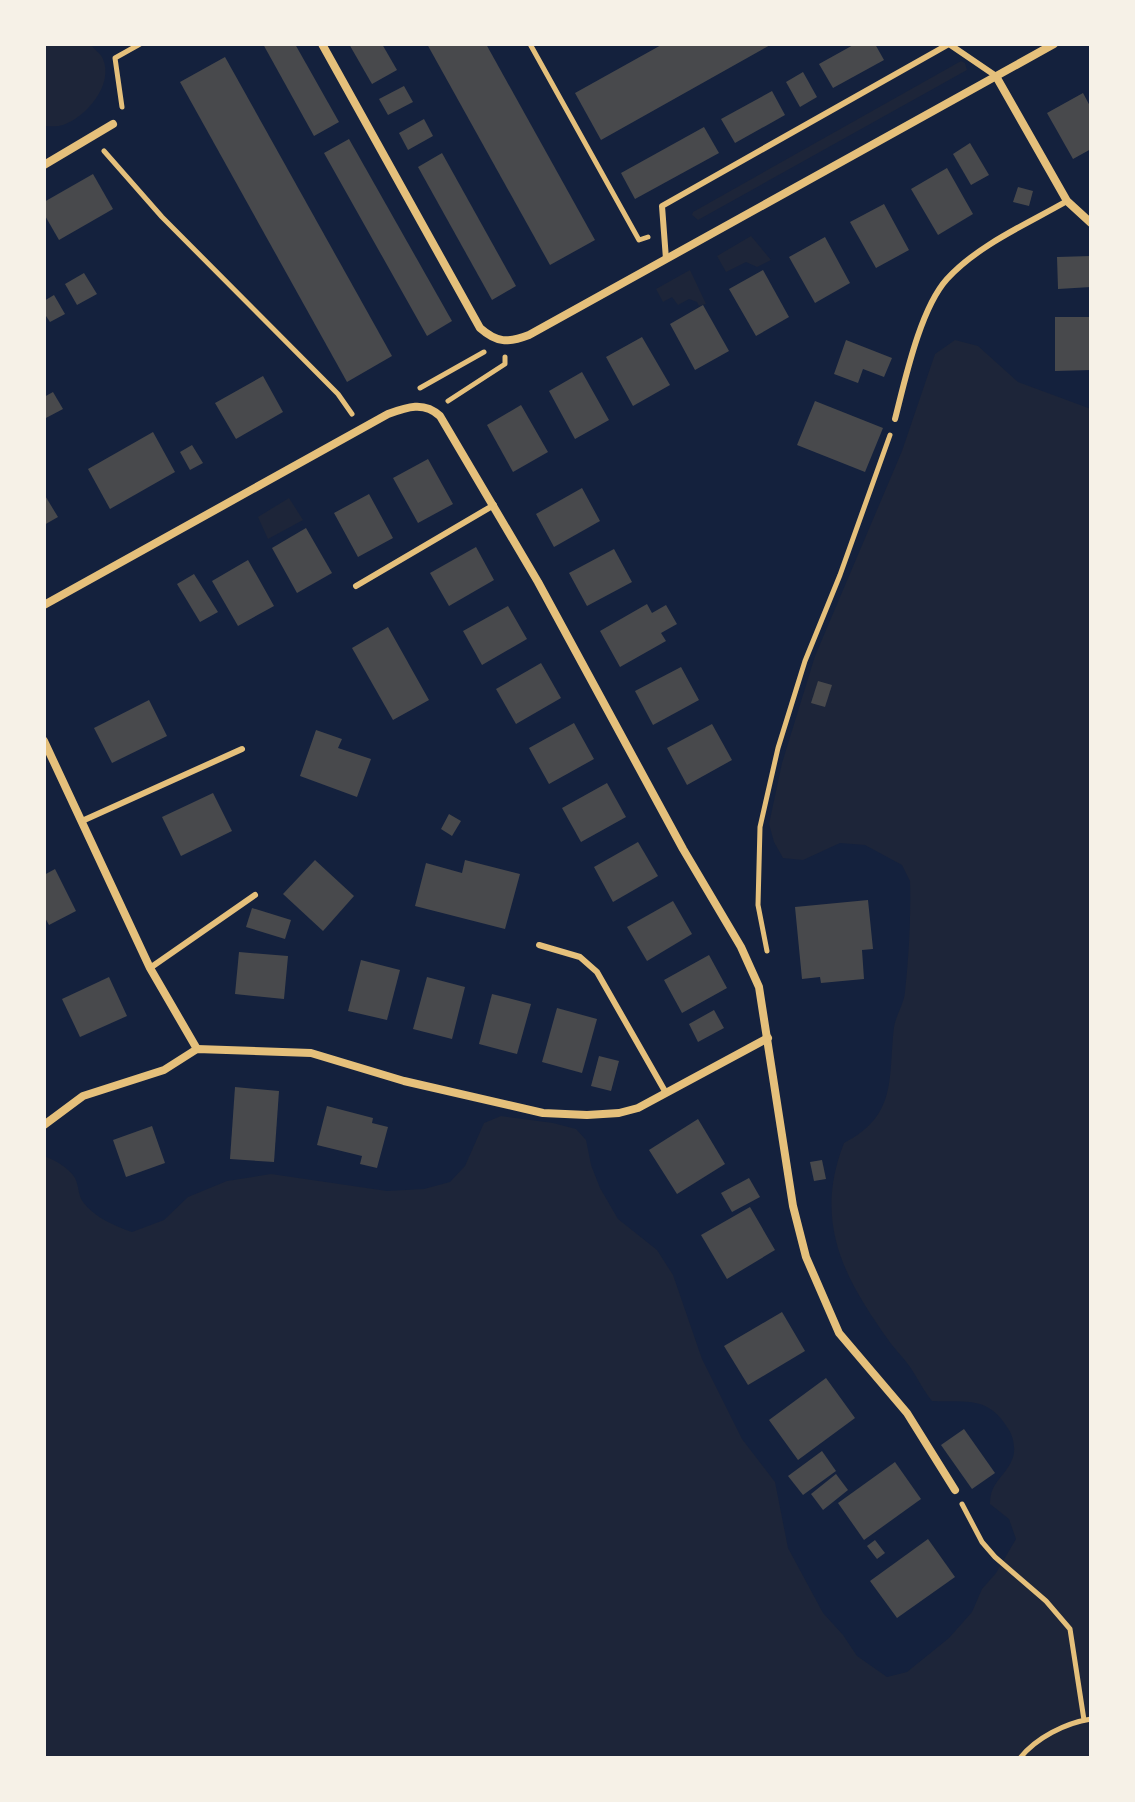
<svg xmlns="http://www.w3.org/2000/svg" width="1135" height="1802" font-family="Montserrat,sans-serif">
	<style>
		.green { fill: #1d2539 }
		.building { fill: #48494c }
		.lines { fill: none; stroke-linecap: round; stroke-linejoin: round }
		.path { stroke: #e5c07b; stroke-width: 5 }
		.service { stroke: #e5c07b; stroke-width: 6 }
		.minor { stroke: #e5c07b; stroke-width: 8 }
	</style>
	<rect width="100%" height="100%" fill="#14213d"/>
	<g class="green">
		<path d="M44,44H90C93,48 101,54 103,59C114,85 86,117 63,125C57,127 51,126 44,126Z"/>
		<path d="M961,61L965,63L967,70L698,220L692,215L693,212Z"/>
		<path d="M751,236L771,260L757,267L746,262L726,272L717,256Z"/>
		<path d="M690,270L706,304L699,306L697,302L689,299L678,305L672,297L663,302L656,289Z"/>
		<path d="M955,340L978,346L1018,382L1091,409V1758H44V1156C55,1160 69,1168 75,1178C79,1186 78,1195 83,1202C95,1218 115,1226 132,1232L164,1220L188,1197L227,1181L271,1174L387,1191L424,1189L450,1182L465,1166L484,1123L501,1116L553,1123L576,1129L586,1140L591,1165L600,1188L618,1219L657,1250L673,1275L702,1359L742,1439L775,1482L788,1548L823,1613L843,1635L857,1656L887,1677L907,1672L949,1638L972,1612L982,1589L996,1573L1016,1539L1009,1519L990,1504C990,1482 1004,1478 1012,1460C1016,1452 1014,1438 1009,1430C988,1395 969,1403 932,1401C924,1391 919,1381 912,1370C906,1360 896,1351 889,1341C844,1278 813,1222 844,1143C898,1115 888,1078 894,1027C896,1015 904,1004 905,992C909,955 911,918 910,881L902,865L865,845L840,843L803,860L783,858L774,842L769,824L782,763L815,656L902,451L935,354Z"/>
		<path d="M289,498L303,520L268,539L258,517Z"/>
	</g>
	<g class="building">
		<path d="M263,44H295L339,122L314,136Z"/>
		<path d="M349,44H382L397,70L372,84Z"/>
		<path d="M427,44H486L595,240L550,265Z"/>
		<path d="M663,44H772L601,140L575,93Z"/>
		<path d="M855,44H875L884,60L833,88L819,64Z"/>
		<path d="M225,57L392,356L347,382L180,82Z"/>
		<path d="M803,72L817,97L800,107L786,82Z"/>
		<path d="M404,86L413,102L388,115L379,99Z"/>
		<path d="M772,91L785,115L735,143L721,119Z"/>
		<path d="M1083,93L1091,108V149L1073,159L1047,113Z"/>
		<path d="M424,119L433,136L408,150L399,133Z"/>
		<path d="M704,127L719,153L635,199L621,173Z"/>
		<path d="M349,139L452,321L427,336L324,153Z"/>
		<path d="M970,143L989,175L971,185L953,154Z"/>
		<path d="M442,153L516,286L492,300L418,167Z"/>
		<path d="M947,168L973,214L938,235L911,189Z"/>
		<path d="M93,174L113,209L59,240L44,214V202Z"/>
		<path d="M1018,187L1033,191L1029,206L1013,202Z"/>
		<path d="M884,204L909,250L876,268L850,222Z"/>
		<path d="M825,237L850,283L815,303L789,257Z"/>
		<path d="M1091,256V287L1058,289L1057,257Z"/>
		<path d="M763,270L789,317L756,336L729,289Z"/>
		<path d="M84,273L97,294L77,305L65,284Z"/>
		<path d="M54,295L65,314L50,322L44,313V301Z"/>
		<path d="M703,305L729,351L695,370L670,324Z"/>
		<path d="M1055,317H1091V370L1055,371Z"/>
		<path d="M642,337L670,385L633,406L606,357Z"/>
		<path d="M846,340L892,358L884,377L863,369L858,383L834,374Z"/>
		<path d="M582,372L609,420L575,439L549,391Z"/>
		<path d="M263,376L283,412L236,439L215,403Z"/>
		<path d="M53,392L63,409L44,419V397Z"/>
		<path d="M815,401L883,428L865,472L797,445Z"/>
		<path d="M521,405L548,452L513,472L487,425Z"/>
		<path d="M153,432L175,472L110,509L88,469Z"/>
		<path d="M192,445L203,463L190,470L180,452Z"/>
		<path d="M428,459L453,504L418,523L393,478Z"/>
		<path d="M582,488L600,521L554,547L536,514Z"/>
		<path d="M44,494L58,517L44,525Z"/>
		<path d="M369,494L393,538L358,557L334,513Z"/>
		<path d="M306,528L332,573L297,593L272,548Z"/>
		<path d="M476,547L494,580L449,606L430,573Z"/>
		<path d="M614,549L632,582L587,606L569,573Z"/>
		<path d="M248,560L274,606L238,626L212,581Z"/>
		<path d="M194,574L218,612L200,622L177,584Z"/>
		<path d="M647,604L652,613L666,605L677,624L661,633L666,641L620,667L600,631Z"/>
		<path d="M508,606L527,639L482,665L463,631Z"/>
		<path d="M388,627L429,700L393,720L352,648Z"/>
		<path d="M541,663L561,698L516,724L496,689Z"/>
		<path d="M681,667L699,700L653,725L635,691Z"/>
		<path d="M818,681L832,685L825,707L811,703Z"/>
		<path d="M149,700L167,736L112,763L94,728Z"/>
		<path d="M574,723L594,759L549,784L529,748Z"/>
		<path d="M712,724L732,760L687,785L667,748Z"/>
		<path d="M316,730L342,739L338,748L371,759L357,797L300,776Z"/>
		<path d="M607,783L626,817L581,842L562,808Z"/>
		<path d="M213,793L232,831L181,856L162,817Z"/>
		<path d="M449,814L461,821L452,836L441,829Z"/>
		<path d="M638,842L658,876L613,902L594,867Z"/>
		<path d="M315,860L354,896L323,931L283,894Z"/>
		<path d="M465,860L520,874L505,929L415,906L426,863L462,873Z"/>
		<path d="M55,869L76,911L49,925L44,916V875Z"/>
		<path d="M868,900L873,949L862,950L864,979L821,983L820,977L802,979L795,907Z"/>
		<path d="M673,901L692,934L647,961L627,927Z"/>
		<path d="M252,908L291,920L285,939L246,927Z"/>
		<path d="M239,952L288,956L284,999L235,994Z"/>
		<path d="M709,955L727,988L682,1013L664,980Z"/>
		<path d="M361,960L400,970L387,1020L348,1011Z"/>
		<path d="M109,977L127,1016L80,1037L62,999Z"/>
		<path d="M427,977L465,987L452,1039L413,1029Z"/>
		<path d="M492,994L531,1004L517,1054L479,1044Z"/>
		<path d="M557,1008L597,1019L582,1073L542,1062Z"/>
		<path d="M714,1010L724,1028L698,1042L689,1024Z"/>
		<path d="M599,1056L619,1061L611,1091L591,1086Z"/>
		<path d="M235,1087L279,1091L274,1162L230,1159Z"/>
		<path d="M327,1106L373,1118L372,1123L388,1127L377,1168L360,1164L362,1156L317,1145Z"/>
		<path d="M698,1119L725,1164L677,1194L649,1150Z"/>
		<path d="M152,1126L165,1163L126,1177L113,1140Z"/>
		<path d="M822,1160L826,1179L814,1181L810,1162Z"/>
		<path d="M749,1178L760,1197L732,1212L721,1193Z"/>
		<path d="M750,1207L775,1250L727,1279L701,1235Z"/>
		<path d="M782,1312L805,1351L748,1385L724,1346Z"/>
		<path d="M826,1378L855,1418L798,1460L769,1420Z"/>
		<path d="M964,1429L995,1473L972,1489L941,1445Z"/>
		<path d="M822,1451L836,1471L803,1495L788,1476Z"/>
		<path d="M895,1462L921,1499L864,1540L838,1503Z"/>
		<path d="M836,1474L848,1490L823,1510L811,1494Z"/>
		<path d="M928,1539L955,1577L897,1618L870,1581Z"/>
		<path d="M875,1540L885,1553L877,1559L867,1546Z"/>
	</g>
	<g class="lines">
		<g class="path">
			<path d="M530,44L639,240L648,237"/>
			<path d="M122,107L115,58L140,44"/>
			<path d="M104,151L162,217L338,394L352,414"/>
			<path d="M420,388L484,352"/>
			<path d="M448,401L505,364V357"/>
			<path d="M767,951L758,905L760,827L778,748L805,661L840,575L890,435"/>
			<path d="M962,1504L982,1542L995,1557L1046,1601L1070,1629L1084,1720"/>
			<path d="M1020,1758C1036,1738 1065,1723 1091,1719"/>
		</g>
		<g class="service">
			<path d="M949,44L996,76"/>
			<path d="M666,259L662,206L949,44"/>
			<path d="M895,419C905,380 920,309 947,279C978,245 1027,224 1067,201"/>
			<path d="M356,586L494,505"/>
			<path d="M82,821L242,749"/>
			<path d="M539,945L580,957L597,972L666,1093"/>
			<path d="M150,968L255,895"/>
		</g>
		<g class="minor">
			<path d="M322,44L480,328C497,343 508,343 529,335L1054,44"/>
			<path d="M997,78L1067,201L1091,223"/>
			<path d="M44,165L113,124"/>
			<path d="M44,605L388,414C407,407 424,401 440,416L538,582L683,849L741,947L759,987L793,1206L806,1257L839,1333L907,1413L955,1490"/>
			<path d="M44,741L150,968L197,1049"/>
			<path d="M44,1125L83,1096L164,1070L197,1049L311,1053L404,1081L543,1113L587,1115L619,1113L638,1108L768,1038"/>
		</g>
	</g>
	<rect width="1135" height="1802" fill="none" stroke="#f6f1e7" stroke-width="92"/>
</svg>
